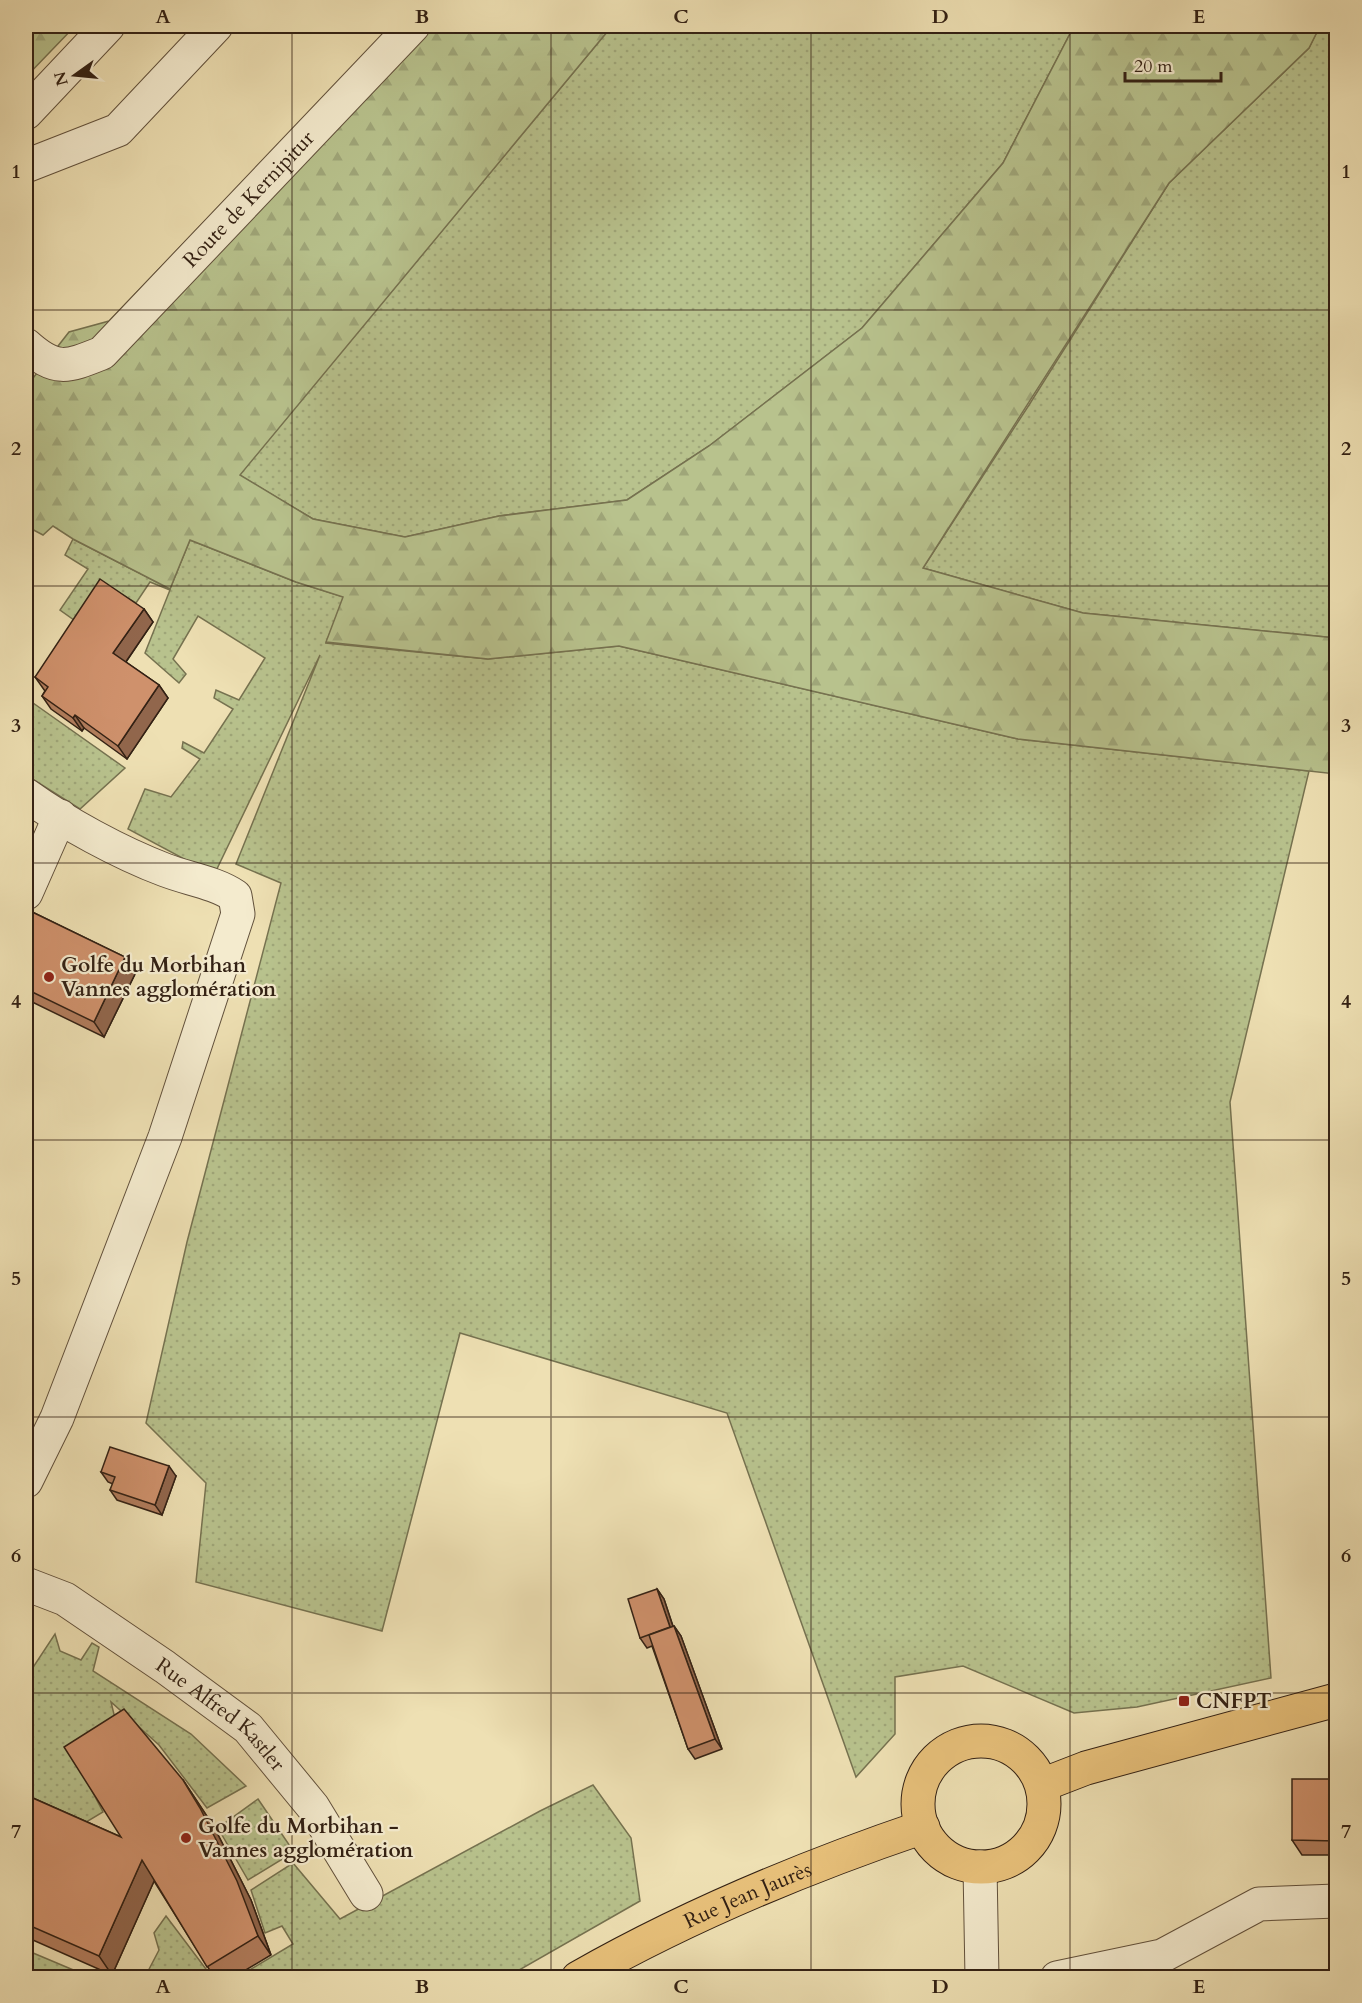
<svg xmlns="http://www.w3.org/2000/svg" width="1362" height="2003" font-family="Cardo,serif">
	<style>
		.grass { fill: url(#grass-dots); stroke: #767250; stroke-width: 1.5 }
		.forest { fill: url(#forest-firs); stroke: #767250; stroke-width: 1.5 }
		.lines { fill: none; stroke-linecap: round; stroke-linejoin: round }
		.minor-casing { stroke: #62513c; stroke-width: 35 }
		.major-casing { stroke: #332114; stroke-width: 35 }
		.minor { stroke: #f4ebce; stroke-width: 33 }
		.major { stroke: #e7c07a; stroke-width: 33 }
		.wall { fill: #b27d5d; stroke: #332114; stroke-width: 1.5 }
		.shaded-wall { fill: #91664c; stroke: #332114; stroke-width: 1.5 }
		.building { fill: #cf916c; stroke: #332114; stroke-width: 1.5 }
		.grid { fill: none; stroke: #332114; stroke-width: 1.5; stroke-opacity: 0.55 }
		.poi-dot { fill: #8f2418; stroke: #f4ebce; stroke-width: 2 }
		.labels { text-anchor: middle; stroke-width: 4.5; stroke-linejoin: round; paint-order: stroke }
		.street-label { font-size: 21px; fill: #332114; stroke: #f4ebce }
		.poi-label { font-size: 21px; font-weight: bold; fill: #332114; stroke: #f4ebce; text-anchor: start }
		.neatline { fill: none; stroke: #332114; stroke-width: 2 }
		.grid-label { font-size: 20px; text-anchor: middle; font-weight: bold; fill: #332114 }
	</style>
	<defs>
		<pattern id="grass-dots" width="8" height="8" patternUnits="userSpaceOnUse" patternTransform="scale(1.5)"><rect width="8" height="8" fill="#b8c28d"/><path d="M2 2h.1M6 6h.1" fill="none" stroke="#9fa679" stroke-width="1.8" stroke-linecap="round"/></pattern>
		<pattern id="forest-firs" width="22" height="20" patternUnits="userSpaceOnUse" patternTransform="scale(1.5)"><rect width="22" height="20" fill="#b8c28d"/><path d="M5 1l3.5 6h-7zM16 11l3.5 6h-7z" fill="#9fa679"/></pattern>
	</defs>
	<rect width="100%" height="100%" fill="#eee0b3"/>
	<filter id="stains"><feTurbulence type="fractalNoise" baseFrequency=".00333" numOctaves="4"/><feColorMatrix values="0 0 0 0 .2 0 0 0 0 .09 0 0 0 0 .02 0 0 0 .5 -.17"/></filter>
	<radialGradient id="worn" r=".72"><stop offset=".6" stop-color="#630" stop-opacity="0"/><stop offset="1" stop-color="#630" stop-opacity=".3"/></radialGradient>
	<g class="grass">
		<path d="M612,26H1074L1003,163L862,328L709,446L627,500L499,516L405,537L313,519L239,475Z"/>
		<path d="M1320,26H1336V638L1083,613L923,568L1029,405L1169,183L1309,48Z"/>
		<path d="M73,539L170,589L190,540L296,582L344,597L326,643L488,659L619,646L1018,739L1309,771L1230,1102L1271,1678L1137,1707L1074,1713L963,1666L895,1677V1734L856,1777L727,1413L460,1333L382,1631L196,1582L206,1483L146,1423L187,1242L281,883L236,864L320,655L214,875L128,829L145,789L171,797L200,759L182,748L183,742L204,753L233,709L214,698L216,690L239,700L265,658L198,616L173,659L186,674L179,683L145,653L170,590L150,582L136,603L111,588L81,625L60,610L88,569L65,555Z"/>
		<path d="M26,698L125,768L80,809L26,775Z"/>
		<path d="M55,1634L60,1651L81,1660L92,1643L99,1647L93,1671L191,1734L246,1786L207,1808L159,1745L111,1702L119,1735L77,1762L103,1812L83,1824L26,1801V1678Z"/>
		<path d="M593,1785L631,1838L640,1901L507,1977L236,1978L293,1944L282,1926L265,1933L251,1890L293,1863L340,1919L540,1811Z"/>
		<path d="M258,1799L294,1852L248,1880L218,1828Z"/>
		<path d="M166,1916L212,1977H145L159,1950L154,1933Z"/>
		<path d="M26,1950L90,1977H26Z"/>
	</g>
	<g class="forest">
		<path d="M26,26H75L26,77Z"/>
		<path d="M392,26H612L240,475L313,519L405,537L499,516L627,500L709,446L862,328L1003,163L1074,26H1320L1309,48L1169,183L923,568L1083,613L1336,638V774L1018,739L619,646L488,659L326,642L343,597L296,582L190,540L170,589L73,539L53,526L43,535L26,526V387L69,332L109,321Z"/>
	</g>
	<g class="lines">
		<defs>
			<g id="minor">
				<path d="M26,113L108,26"/>
				<path d="M26,166L118,130L216,26"/>
				<path id="s1" d="M26,345C56,372 67,367 102,353L413,26"/>
				<path d="M26,795C65,823 120,853 165,870C188,879 214,882 235,896L238,914L165,1137L57,1418L26,1481"/>
				<path d="M26,893L60,816"/>
				<path id="s2" d="M26,1584L65,1599L165,1667L248,1728L313,1807L366,1894"/>
				<path d="M980,1867L982,1978"/>
				<path d="M1057,1978L1162,1956L1259,1904L1336,1901"/>
			</g>
			<g id="major">
				<circle cx="981" cy="1804" r="63"/>
				<path d="M1042,1785L1086,1768L1336,1700"/>
				<path id="s3" d="M578,1978C687,1916 805,1867 923,1827"/>
			</g>
		</defs>
		<use href="#minor" class="minor-casing"/>
		<use href="#major" class="major-casing"/>
		<use href="#minor" class="minor"/>
		<use href="#major" class="major"/>
	</g>
	<g class="wall">
		<path d="M144,609L153,622L126,662L159,685L168,698L127,759L84,728L82,731L51,709L42,696L45,691L35,677Z"/>
		<path d="M26,909L125,957L136,972L104,1037L26,999Z"/>
		<path d="M101,1472L176,1476L162,1515L117,1500L110,1490L113,1484L108,1482Z"/>
		<path d="M657,1589L664,1599L673,1626H674L681,1636L722,1749L695,1759L688,1749L652,1646L647,1648L640,1638Z"/>
		<path d="M1336,1779V1855H1302L1292,1840Z"/>
		<path d="M183,1780L214,1827L251,1900L271,1955L234,1977H214L154,1881L112,1975L26,1937V1795L121,1837Z"/>
	</g>
	<g class="shaded-wall">
		<path d="M144,609L153,622L123,666L113,653Z"/>
		<path d="M159,685L168,698L127,759L118,746Z"/>
		<path d="M75,715L84,728L82,731L73,718Z"/>
		<path d="M125,957L136,972L104,1037L94,1022Z"/>
		<path d="M169,1466L176,1476L162,1515L155,1505Z"/>
		<path d="M657,1589L664,1599L676,1636L670,1627Z"/>
		<path d="M674,1626L681,1636L722,1749L715,1739Z"/>
		<path d="M183,1780L214,1827L251,1900L271,1955L258,1936Z"/>
		<path d="M142,1860L155,1879L112,1975L99,1956Z"/>
	</g>
	<g class="building">
		<path d="M100,579L144,609L113,653L159,685L118,746L75,715L73,718L42,696L48,687L35,677Z"/>
		<path d="M26,909L125,957L94,1022L26,989Z"/>
		<path d="M110,1447L169,1466L155,1505L110,1490L115,1477L101,1472Z"/>
		<path d="M657,1589L670,1627L640,1638L628,1599Z"/>
		<path d="M674,1626L715,1739L688,1749L649,1635Z"/>
		<path d="M124,1709L183,1780L200,1808L237,1881L258,1936L207,1967L142,1860L99,1956L26,1924V1795L121,1837L64,1747Z"/>
		<path d="M1292,1779H1336V1841L1292,1840Z"/>
		<path d="M797,1970L803,1977H788Z"/>
		<path d="M813,1971L818,1977H804Z"/>
	</g>
	<path class="grid" d="M292,26V1978M551,26V1978M811,26V1978M1070,26V1978M26,310H1336M26,586H1336M26,863H1336M26,1140H1336M26,1417H1336M26,1693H1336"/>
	<g class="poi-dot">
		<circle cx="49" cy="977" r="6"/>
		<rect x="1178" y="1695" width="12" height="12" rx="3"/>
		<circle cx="186" cy="1838" r="6"/>
	</g>
	<g class="labels">
		<g class="street-label">
			<text dy="7" stroke="none"><textPath href="#s1" startOffset="296">Route de Kernipitur</textPath></text>
			<text dy="7" stroke="none"><textPath href="#s2" startOffset="236">Rue Alfred Kastler</textPath></text>
			<text dy="7" stroke="none"><textPath href="#s3" startOffset="189">Rue Jean Jaurès</textPath></text>
		</g>
		<g class="poi-label">
			<text x="61" y="972">Golfe du Morbihan<tspan x="61" dy="24">Vannes agglomération</tspan></text>
			<text x="1196" y="1708">CNFPT</text>
			<text x="198" y="1833">Golfe du Morbihan -<tspan x="198" dy="24">Vannes agglomération</tspan></text>
		</g>
	</g>
	<rect width="1362" height="2003" fill="none" stroke="#eee0b3" stroke-width="66"/>
	<g transform="translate(75 75) rotate(255)" stroke="#f4ebce" stroke-width="4.5" paint-order="stroke">
	<path d="M0-4.5L10 22L0 15L-10 22Z" fill="#332114"/>
	<text y="-9" font-size="16" font-weight="bold" text-anchor="middle" fill="#332114">N</text>
	</g>
	<path d="M1125 72v9h96v-9" fill="none" stroke="#332114" stroke-width="3"/>
	<text x="1134" y="72" font-size="18" fill="#332114" stroke="#f4ebce" stroke-width="4.5" paint-order="stroke">20 m</text>
	<rect x="33" y="33" width="1296" height="1937" class="neatline"/>
	<g class="grid-label">
		<text x="163" y="23">A</text>
		<text x="422" y="23">B</text>
		<text x="681" y="23">C</text>
		<text x="940" y="23">D</text>
		<text x="1199" y="23">E</text>
		<text x="16" y="178">1</text>
		<text x="1346" y="178">1</text>
		<text x="16" y="455">2</text>
		<text x="1346" y="455">2</text>
		<text x="16" y="732">3</text>
		<text x="1346" y="732">3</text>
		<text x="16" y="1008">4</text>
		<text x="1346" y="1008">4</text>
		<text x="16" y="1285">5</text>
		<text x="1346" y="1285">5</text>
		<text x="16" y="1562">6</text>
		<text x="1346" y="1562">6</text>
		<text x="16" y="1838">7</text>
		<text x="1346" y="1838">7</text>
		<text x="163" y="1993">A</text>
		<text x="422" y="1993">B</text>
		<text x="681" y="1993">C</text>
		<text x="940" y="1993">D</text>
		<text x="1199" y="1993">E</text>
	</g>
	<rect width="100%" height="100%" filter="url(#stains)"/>
	<rect width="100%" height="100%" fill="url(#worn)"/>
</svg>
